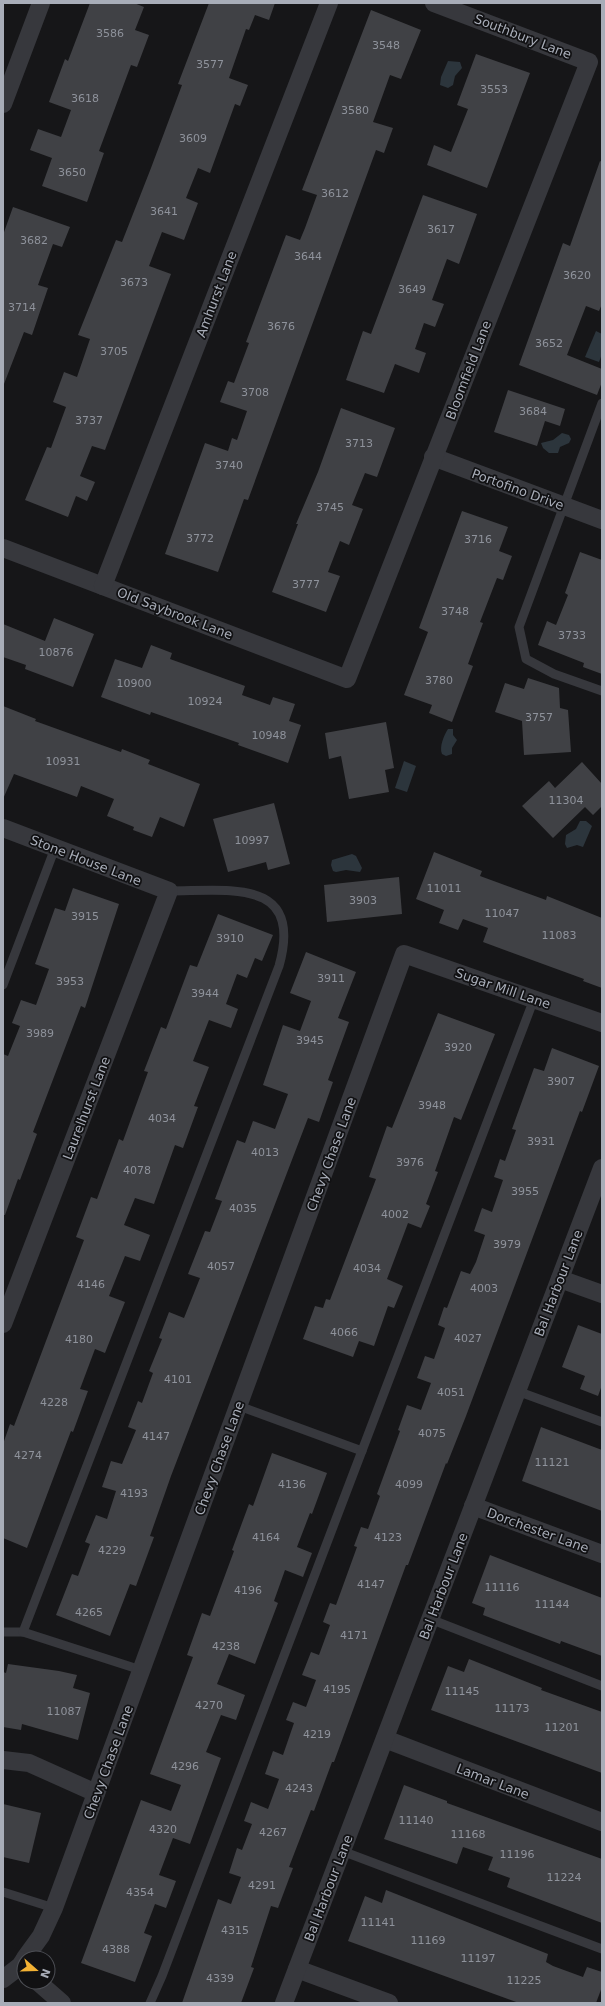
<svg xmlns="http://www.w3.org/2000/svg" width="605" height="2006" font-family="'DejaVu Sans',sans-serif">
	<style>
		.water { fill: #2c353c }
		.building { fill: #404145 }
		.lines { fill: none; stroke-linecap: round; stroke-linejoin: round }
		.service { stroke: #37383d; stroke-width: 9 }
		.minor { stroke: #37383d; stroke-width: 18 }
		.labels { text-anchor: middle; stroke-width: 3.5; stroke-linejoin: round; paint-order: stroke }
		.number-label { font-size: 11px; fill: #8e929b }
		.street-label { font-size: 13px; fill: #a8adb8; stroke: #111113 }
	</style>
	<rect width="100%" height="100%" fill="#161618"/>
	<g class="water">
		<path d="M448,61L460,62L462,68L455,76L453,85L448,88L440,85L441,77Z"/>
		<path d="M596,331L602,334V354L599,362L585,357Z"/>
		<path d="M562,433L569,435L571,439L569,443L560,447L558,453H549L543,448L541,443L553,440Z"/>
		<path d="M448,729H453V735L457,740L452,748V754L446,756L442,754C439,747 444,735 448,729Z"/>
		<path d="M404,761L416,766L407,792L395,788Z"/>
		<path d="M580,821H586L592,826L583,847L577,845L567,848L565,844L566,835L576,829Z"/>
		<path d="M352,854L356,856L362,868L360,872L346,870L336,872L333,871L331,865L332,860Z"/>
	</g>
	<g class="building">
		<path d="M90,3H134L144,7L135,30L149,35L137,67L131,65L99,151L104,153L87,202L42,186L52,158L30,150L38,129L61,137L71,110L49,102L65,59L68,61Z"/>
		<path d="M209,3H275L269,20L255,15L249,30L246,29L229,78L248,85L240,106L235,104L210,173L198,168L186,198L198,203L184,240L162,232L149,266L171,274L105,450L92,446L80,476L95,482L87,501L76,496L68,517L25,500L47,447L51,448L66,407L53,402L64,372L77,377L90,339L78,335L116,240L122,242L151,168L182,85L178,84Z"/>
		<path d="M371,10L421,30L401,79L390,75L373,122L393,128L384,153L376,150L248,500L244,499L218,572L165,554L205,443L228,451L232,438L237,440L247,411L220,402L228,381L234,383L249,343L246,342L286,235L300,240L305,228L317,195L302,190Z"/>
		<path d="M476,54L530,73L487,188L427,165L434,145L451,152L468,109L457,105Z"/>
		<path d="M600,161L602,162V304L599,311L586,306L567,355L602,369V382L597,395L519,365L563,243L570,246Z"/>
		<path d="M423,195L477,214L459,264L447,259L432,300L444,304L435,327L424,323L415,349L426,353L419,373L395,364L384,393L346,380L363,331L371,334Z"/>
		<path d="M13,207L70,227L62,247L53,244L38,285L48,288L32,335L24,332L4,384H3V235Z"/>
		<path d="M508,390L565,409L560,426L545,421L537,446L494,432Z"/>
		<path d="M341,408L395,428L377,477L365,473L352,505L363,509L349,545L340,541L328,572L340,576L326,612L272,592L298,524H296L318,472Z"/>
		<path d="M462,511L508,527L499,551L512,556L503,580L497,578L480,622L483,623L468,664L473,666L452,722L429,713L432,705L404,695L428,632L419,628Z"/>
		<path d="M580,552L602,560V674L583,667L584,663L538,645L547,621L556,625L568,595L565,593Z"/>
		<path d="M54,618L94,634L73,687L25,669L26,665L3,657V624L45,641Z"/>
		<path d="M151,645L172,653L170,659L245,686L242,695L270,705L273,697L295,704L289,721L301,725L288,763L238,745L239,743L151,712L150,715L101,697L115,659L142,668Z"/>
		<path d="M528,678L559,688L560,708L568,710L571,752L524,755L522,721L495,712L505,683L524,689Z"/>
		<path d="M3,706L36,719L35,721L121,752L122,749L150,760L148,764L200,784L184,827L160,817L152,837L133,830L134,827L107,816L114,799L81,786L77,797L14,774L3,799Z"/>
		<path d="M386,722L394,768L385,770L389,792L349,799L341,756L329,759L325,733Z"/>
		<path d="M582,762L602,784V806L593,815L585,807L553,838L522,806L549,781L555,788Z"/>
		<path d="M274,803L290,864L268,870L266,862L228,872L213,819Z"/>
		<path d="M434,852L482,871L480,876L546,900L547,896L602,918V988L583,981L584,979L483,942L488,928L463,919L458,930L439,923L444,910L416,899Z"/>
		<path d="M399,877L402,914L327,922L324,885Z"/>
		<path d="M73,888L119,904L85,1008L81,1006L33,1132L37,1134L20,1180L18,1179L5,1215H3V1054L8,1056L20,1026L12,1023L21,1000L36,1005L49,969L35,964L55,908L65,911Z"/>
		<path d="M218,914L273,935L262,961L255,958L247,978L237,974L226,1004L238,1009L231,1028L209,1020L193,1061L209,1067L194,1106L198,1107L183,1148L175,1145L154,1204L135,1198L124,1225L150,1235L140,1261L125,1256L109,1296L125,1302L105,1353L95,1349L80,1389L88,1391L73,1432L71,1431L27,1548L3,1538V1444L10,1424L14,1426L84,1240L76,1237L91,1197L97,1199L119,1139L123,1141L148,1072L144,1071L161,1027L166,1029L190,965L197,967Z"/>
		<path d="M306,952L356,972L338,1018L349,1022L328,1080L333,1082L319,1122L308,1118L171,1476L150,1536L154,1537L136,1586L130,1584L110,1636L56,1615L72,1574L78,1576L90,1544L85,1542L96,1515L107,1519L116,1491L102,1487L111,1461L122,1464L136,1430L128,1427L138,1401L142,1403L153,1373L149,1371L162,1339L159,1338L169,1312L184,1318L200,1278L188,1274L205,1231L210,1232L222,1201L215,1199L237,1140L245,1143L253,1121L275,1129L288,1094L263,1085L283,1025L300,1031L311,1001L290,993Z"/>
		<path d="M438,1013L495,1034L461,1120L454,1117L435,1171L438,1172L426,1204L430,1206L421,1228L408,1223L387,1279L403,1286L394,1308L388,1306L374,1346L359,1341L353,1357L303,1339L315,1306L323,1308L326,1299L330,1300L376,1179L369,1177L387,1126L392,1128Z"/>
		<path d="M552,1048L599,1066L582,1112L580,1111L466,1416L447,1464L446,1463L408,1565H406L334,1762H332L314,1811L311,1810L289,1867L293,1868L278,1908L271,1906L251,1967L254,1968L241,2003H182L218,1899L231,1904L241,1877L229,1873L237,1848L242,1850L252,1824L244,1821L251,1802L268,1809L279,1779L265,1774L273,1751L283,1755L294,1723L286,1720L293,1702L306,1707L316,1680L302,1675L311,1652L319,1655L330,1625L323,1622L330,1603L336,1605L357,1547L354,1546L361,1527L368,1529L380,1496L377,1494L400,1431L398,1430L407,1405L421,1410L431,1383L417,1378L425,1356L434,1359L445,1328L438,1325L444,1307L447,1308L461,1271L470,1274L476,1262L485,1235L474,1231L482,1208L492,1212L503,1180L494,1177L500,1159L505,1161L516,1130L512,1129L534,1068L544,1071Z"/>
		<path d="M578,1325L602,1334V1385L598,1396L580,1389L585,1376L562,1367Z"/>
		<path d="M541,1427L602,1450V1511L522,1481Z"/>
		<path d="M272,1453L327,1473L312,1514L310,1513L297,1547L312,1553L303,1577L285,1570L274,1601L278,1603L255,1664L229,1654L217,1684L245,1695L236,1720L221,1715L206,1752L221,1758L190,1844L173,1838L159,1875L176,1881L166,1908L155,1904L144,1933L152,1936L135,1982L81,1963L141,1800L171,1811L181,1785L150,1774L193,1657L187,1655L202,1613L210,1616L234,1551L232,1550L249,1504L253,1506Z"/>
		<path d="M490,1555L602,1598V1656L561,1641L560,1644L483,1615L485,1608L472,1603Z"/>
		<path d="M469,1659L542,1688L541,1690L602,1712V1773L431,1710L448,1666L464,1672Z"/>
		<path d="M8,1664L59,1671L77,1675L73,1688L90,1693L78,1740L22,1724L21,1730L3,1727V1672L6,1673Z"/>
		<path d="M404,1785L447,1801V1803L602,1859V1923L507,1887L510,1878L488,1870L493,1857L463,1847L457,1864L384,1839Z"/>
		<path d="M3,1804L41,1813L29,1863L3,1857Z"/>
		<path d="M386,1890L548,1954L546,1962L553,1966L583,1977L587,1967L602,1972V1987L596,2003H519L348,1941L365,1896L382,1903Z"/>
	</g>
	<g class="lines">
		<g class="service">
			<path d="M602,403L519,627L526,659L554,674L602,691"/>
			<path d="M3,985L55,848"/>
			<path d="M517,1391L602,1422"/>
			<path d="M239,1406L362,1451"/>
			<path d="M430,1619L602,1686"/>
			<path d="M3,1632H23L141,1670"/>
			<path d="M23,1632L279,966C304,877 228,891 169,891"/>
			<path d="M342,1851L602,1949"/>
			<path d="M3,1892L54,1908"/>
			<path d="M150,2003L162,1976L534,999"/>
		</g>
		<g class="minor">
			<path d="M3,104L41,3"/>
			<path d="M433,457L602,520"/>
			<path d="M3,548L347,679L589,62L434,3"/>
			<path d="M103,586L329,3"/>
			<path d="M3,828L169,891L3,1324"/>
			<path d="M560,1279L602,1294"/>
			<path d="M473,1506L602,1554"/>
			<path d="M385,1739L602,1822"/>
			<path d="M3,1760L29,1763L96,1793"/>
			<path d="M25,1958L41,1936L54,1908L404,954L602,1023"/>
			<path d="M297,1969L389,2003"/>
			<path d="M3,1979L20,1966L24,1960"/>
			<path d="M38,1982L62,2003"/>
			<path d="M284,2003L602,1168"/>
		</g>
	</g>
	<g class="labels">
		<g class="number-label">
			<text x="110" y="37">3586</text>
			<text x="386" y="49">3548</text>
			<text x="210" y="68">3577</text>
			<text x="494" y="93">3553</text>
			<text x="85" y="102">3618</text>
			<text x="355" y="114">3580</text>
			<text x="193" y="142">3609</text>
			<text x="72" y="176">3650</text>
			<text x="335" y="197">3612</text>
			<text x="164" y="215">3641</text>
			<text x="441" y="233">3617</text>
			<text x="34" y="244">3682</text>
			<text x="308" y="260">3644</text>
			<text x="577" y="279">3620</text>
			<text x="134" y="286">3673</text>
			<text x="412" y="293">3649</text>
			<text x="22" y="311">3714</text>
			<text x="281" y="330">3676</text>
			<text x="549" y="347">3652</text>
			<text x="114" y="355">3705</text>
			<text x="255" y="396">3708</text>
			<text x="533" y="415">3684</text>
			<text x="89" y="424">3737</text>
			<text x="359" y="447">3713</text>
			<text x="229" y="469">3740</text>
			<text x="330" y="511">3745</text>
			<text x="200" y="542">3772</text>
			<text x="478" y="543">3716</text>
			<text x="306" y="588">3777</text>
			<text x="455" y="615">3748</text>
			<text x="572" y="639">3733</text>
			<text x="56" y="656">10876</text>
			<text x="439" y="684">3780</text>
			<text x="134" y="687">10900</text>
			<text x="205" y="705">10924</text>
			<text x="539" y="721">3757</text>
			<text x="269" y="739">10948</text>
			<text x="63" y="765">10931</text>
			<text x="566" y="804">11304</text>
			<text x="252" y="844">10997</text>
			<text x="444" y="892">11011</text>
			<text x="363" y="904">3903</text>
			<text x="502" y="917">11047</text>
			<text x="85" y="920">3915</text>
			<text x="559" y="939">11083</text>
			<text x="230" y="942">3910</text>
			<text x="331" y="982">3911</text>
			<text x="70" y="985">3953</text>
			<text x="205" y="997">3944</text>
			<text x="40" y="1037">3989</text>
			<text x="310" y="1044">3945</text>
			<text x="458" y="1051">3920</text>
			<text x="561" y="1085">3907</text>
			<text x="432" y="1109">3948</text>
			<text x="162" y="1122">4034</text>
			<text x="541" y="1145">3931</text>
			<text x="265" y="1156">4013</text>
			<text x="410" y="1166">3976</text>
			<text x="137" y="1174">4078</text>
			<text x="525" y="1195">3955</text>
			<text x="243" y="1212">4035</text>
			<text x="395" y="1218">4002</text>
			<text x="507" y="1248">3979</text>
			<text x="221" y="1270">4057</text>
			<text x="367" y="1272">4034</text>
			<text x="91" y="1288">4146</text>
			<text x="484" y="1292">4003</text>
			<text x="344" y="1336">4066</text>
			<text x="468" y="1342">4027</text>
			<text x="79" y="1343">4180</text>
			<text x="178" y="1383">4101</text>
			<text x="451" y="1396">4051</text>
			<text x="54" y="1406">4228</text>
			<text x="432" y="1437">4075</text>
			<text x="156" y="1440">4147</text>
			<text x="28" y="1459">4274</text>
			<text x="552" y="1466">11121</text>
			<text x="292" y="1488">4136</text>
			<text x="409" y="1488">4099</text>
			<text x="134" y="1497">4193</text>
			<text x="266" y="1541">4164</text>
			<text x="388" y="1541">4123</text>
			<text x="112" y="1554">4229</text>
			<text x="371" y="1588">4147</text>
			<text x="502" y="1591">11116</text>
			<text x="248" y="1594">4196</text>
			<text x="552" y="1608">11144</text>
			<text x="89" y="1616">4265</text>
			<text x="354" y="1639">4171</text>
			<text x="226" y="1650">4238</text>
			<text x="337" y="1693">4195</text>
			<text x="462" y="1695">11145</text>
			<text x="209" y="1709">4270</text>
			<text x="512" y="1712">11173</text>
			<text x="64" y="1715">11087</text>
			<text x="562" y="1731">11201</text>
			<text x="317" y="1738">4219</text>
			<text x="185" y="1770">4296</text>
			<text x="299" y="1792">4243</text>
			<text x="416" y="1824">11140</text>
			<text x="163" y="1833">4320</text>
			<text x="273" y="1836">4267</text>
			<text x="468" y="1838">11168</text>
			<text x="517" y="1858">11196</text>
			<text x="564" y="1881">11224</text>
			<text x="262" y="1889">4291</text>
			<text x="140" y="1896">4354</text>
			<text x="378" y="1926">11141</text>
			<text x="235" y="1934">4315</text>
			<text x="428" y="1944">11169</text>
			<text x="116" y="1953">4388</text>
			<text x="478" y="1962">11197</text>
			<text x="220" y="1982">4339</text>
			<text x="524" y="1984">11225</text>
		</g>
		<g class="street-label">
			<text transform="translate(523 36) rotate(21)" y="5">Southbury Lane</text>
			<text transform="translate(216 294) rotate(-69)" y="5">Amhurst Lane</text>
			<text transform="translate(468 370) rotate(-69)" y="5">Bloomfield Lane</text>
			<text transform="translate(518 489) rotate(20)" y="5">Portofino Drive</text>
			<text transform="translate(175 613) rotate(21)" y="5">Old Saybrook Lane</text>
			<text transform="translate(86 860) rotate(21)" y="5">Stone House Lane</text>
			<text transform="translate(503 988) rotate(19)" y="5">Sugar Mill Lane</text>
			<text transform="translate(86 1108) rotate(-69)" y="5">Laurelhurst Lane</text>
			<text transform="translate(331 1154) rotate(-70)" y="5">Chevy Chase Lane</text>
			<text transform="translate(558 1283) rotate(-69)" y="5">Bal Harbour Lane</text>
			<text transform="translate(219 1458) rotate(-70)" y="5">Chevy Chase Lane</text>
			<text transform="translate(538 1530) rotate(20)" y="5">Dorchester Lane</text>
			<text transform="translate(443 1586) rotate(-69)" y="5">Bal Harbour Lane</text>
			<text transform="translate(108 1762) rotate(-70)" y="5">Chevy Chase Lane</text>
			<text transform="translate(493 1781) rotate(21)" y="5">Lamar Lane</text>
			<text transform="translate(328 1888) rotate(-69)" y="5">Bal Harbour Lane</text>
		</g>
	</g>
	<rect width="605" height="2006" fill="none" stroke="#a8adb8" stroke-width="8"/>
	<g transform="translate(36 1970) rotate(110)"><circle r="19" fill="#111113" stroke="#4d4f55"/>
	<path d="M0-3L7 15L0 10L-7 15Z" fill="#f2b134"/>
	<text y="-6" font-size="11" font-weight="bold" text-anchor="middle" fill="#a8adb8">N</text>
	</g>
</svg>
